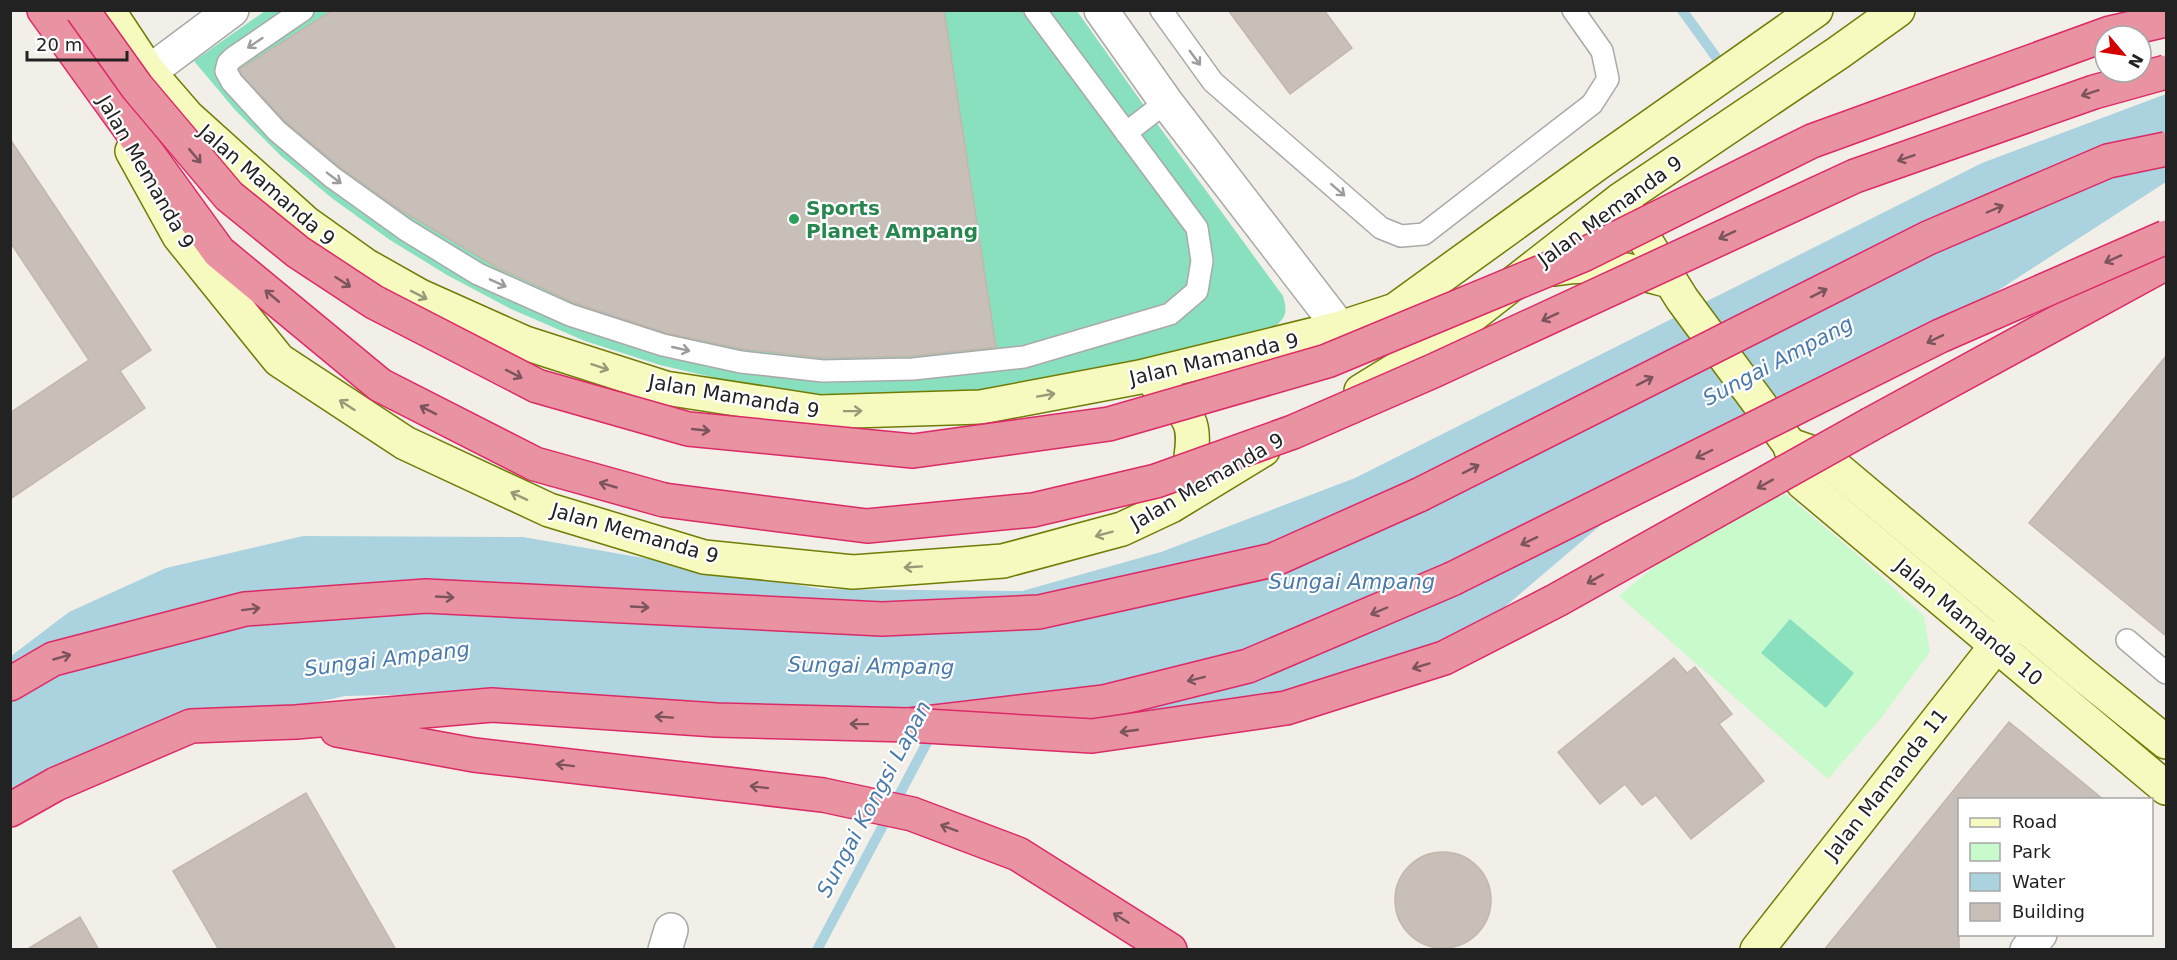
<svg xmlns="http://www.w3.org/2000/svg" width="2177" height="960" font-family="'DejaVu Sans',sans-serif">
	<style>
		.park { fill: #c8facc }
		.pitch { fill: #88e0be }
		.water { fill: #aad3df }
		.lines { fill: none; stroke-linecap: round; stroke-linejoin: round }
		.stream { stroke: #aad3df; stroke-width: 10 }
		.building { fill: #c7bfb8; stroke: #c4b6ab; stroke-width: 1.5 }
		.lane-casing { stroke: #a9a9a9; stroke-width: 24 }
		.street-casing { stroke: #a9a9a9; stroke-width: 36 }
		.secondary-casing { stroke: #707d05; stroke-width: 36 }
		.highway-casing { stroke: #dc2a67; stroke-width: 36 }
		.lane { stroke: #fff; stroke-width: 21 }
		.street { stroke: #fff; stroke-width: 33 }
		.secondary { stroke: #f7fabf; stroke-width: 33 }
		.highway { stroke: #e892a2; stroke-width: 33 }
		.highway-bridge-casing { stroke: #dc2a67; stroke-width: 36; stroke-linecap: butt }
		.highway-bridge { stroke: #e892a2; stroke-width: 33 }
		.oneway { stroke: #9c9c9c }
		.oneway2 { stroke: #7b545c }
		.oneway3 { stroke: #979978 }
		.leisure-dot { fill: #2e9e5b; stroke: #fff; stroke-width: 2 }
		.labels { text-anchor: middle; stroke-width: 4.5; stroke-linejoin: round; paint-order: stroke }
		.street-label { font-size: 20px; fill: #222; stroke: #fff }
		.leisure-label { font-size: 20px; font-weight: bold; fill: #27864d; stroke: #fff; text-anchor: start }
		.water-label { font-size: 21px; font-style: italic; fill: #4a7aab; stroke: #fff }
	</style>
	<rect width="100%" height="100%" fill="#f2efe9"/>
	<path class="park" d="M1763,475L1860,557L1924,616L1930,652L1882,717L1828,779L1619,596Z"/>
	<g class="pitch">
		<path d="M265,11H1077L1150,114L1283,296C1288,313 1286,319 1271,329L1106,379L864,403L750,386L660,365L585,341L511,309L447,275L390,240L333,199L281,156L236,111L194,61Z"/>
		<path d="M1790,619L1854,673L1826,708L1761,653Z"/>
	</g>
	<path class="water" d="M2166,94V182L1977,304L1609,518L1473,634L1383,673L1023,744H926L870,733L534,692L345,696L193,729L11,821V656L69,612L166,568L303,536L523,537L822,589L1022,591L1161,552L1355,478L1982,163Z"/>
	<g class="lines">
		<g class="stream">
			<path d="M1682,10L1726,71"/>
			<path d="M817,950L932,733"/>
		</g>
	</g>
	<g class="building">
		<path d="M333,10H944L996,347L912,356L824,358L743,349L666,333L575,303L498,268L399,209L340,167L286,122L242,75L240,69Z"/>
		<path d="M1228,10H1324L1352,48L1290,94Z"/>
		<path d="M10,139L151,350L120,371L145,408L10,499V413L89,360L10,242Z"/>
		<path d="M2166,356V636L2029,523Z"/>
		<path d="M1674,658L1687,673L1695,667L1732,714L1719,724L1764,781L1691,839L1656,795L1642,805L1625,784L1600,804L1558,752Z"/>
		<path d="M2009,722L2104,800H1959V950H1824Z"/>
		<path d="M306,793L396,950H219L173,871Z"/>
		<circle cx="1443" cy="900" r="48"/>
		<path d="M80,917L99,950H26Z"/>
	</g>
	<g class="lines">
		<defs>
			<g id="lane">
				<path d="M303,10L233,58L228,63L226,71L232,82L277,131L332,177L406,230L478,274L570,315L663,345L741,362L823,371L913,369L1024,357L1170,314L1197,291L1202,261L1197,228L1035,10"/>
				<path d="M1161,10L1213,82L1381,228L1401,236L1424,234L1592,104L1608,79L1602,51L1573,10"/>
				<path d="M1126,133L1166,102"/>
				<path d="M2127,640L2166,673"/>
			</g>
			<g id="street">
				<path d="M1101,10L1166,102L1340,328"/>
				<path d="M149,72L232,10"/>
				<path d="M665,950L671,930"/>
				<path d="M2027,950L2040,934"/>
			</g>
			<g id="secondary">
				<path d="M108,10L149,72L188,117L306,223L365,265L420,296L525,343L665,388L820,412L981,407L1140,377L1340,328L1395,310L1597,164L1816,10"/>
				<path d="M132,151L179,236L279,360L405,443L549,510L704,557L853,572L1003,561L1122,529L1171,506L1263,450"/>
				<path d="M1622,203L1682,299L1789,444L1802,482L2166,788"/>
				<path d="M1554,269C1594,262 1623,268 1662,279"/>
				<path d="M1158,387C1171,395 1182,406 1189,421C1197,437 1189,478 1180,493"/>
				<path d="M1361,391L1428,350L1620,200L1838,53L1898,10"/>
				<path d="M1793,446L1822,456L2083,675L2166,742"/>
				<path d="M1757,950L2010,628"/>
			</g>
			<g id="highway">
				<path d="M44,10L219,252L380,385L535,464L664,500"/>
				<path d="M1871,424L2166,263"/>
				<path d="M10,684L53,659L245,609L426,596L882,619L1039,612L1273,560L1419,495"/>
				<path d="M337,730L474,755L823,795L912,814L1018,854L1170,950"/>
				<path d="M10,810L56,784L191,726L296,722L492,705L716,720L909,725L1104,702L1248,666L1452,579"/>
			</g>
		</defs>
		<use href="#lane" class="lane-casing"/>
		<use href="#street" class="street-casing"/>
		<use href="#secondary" class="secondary-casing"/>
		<use href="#highway" class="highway-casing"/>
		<use href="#lane" class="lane"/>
		<use href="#street" class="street"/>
		<use href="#secondary" class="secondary"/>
		<use href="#highway" class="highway"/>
		<defs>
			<g id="highway-bridge">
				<path d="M82,10L137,87L229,196L298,252L374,302L537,386L688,429L913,451L1109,424L1327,361L1585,254L1812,141L2110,33L2166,20"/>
				<path d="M1419,495L1928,238L2108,161L2166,149"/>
				<path d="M664,500L867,526L1033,510L1156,481L1293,432L1433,371L1855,176L2094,92L2166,72"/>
				<path d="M1452,579L1940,336L2166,237"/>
				<path d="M909,725L1092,736L1286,708L1444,658L1557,600L1871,424"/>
			</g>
		</defs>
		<use href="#highway-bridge" class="highway-bridge-casing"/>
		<use href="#highway-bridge" class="highway-bridge"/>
	</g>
	<defs><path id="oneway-shaft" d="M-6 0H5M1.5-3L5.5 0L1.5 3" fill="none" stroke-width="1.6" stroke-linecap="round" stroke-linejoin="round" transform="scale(1.5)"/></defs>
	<g class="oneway">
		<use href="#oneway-shaft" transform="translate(255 43) rotate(146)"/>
		<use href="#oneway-shaft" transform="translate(1195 58) rotate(54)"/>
		<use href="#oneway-shaft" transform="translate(334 178) rotate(37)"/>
		<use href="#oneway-shaft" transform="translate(1338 190) rotate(41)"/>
		<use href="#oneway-shaft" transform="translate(498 283) rotate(24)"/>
		<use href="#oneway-shaft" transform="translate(681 349) rotate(13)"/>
	</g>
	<g class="oneway2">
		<use href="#oneway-shaft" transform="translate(2090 93) rotate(162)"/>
		<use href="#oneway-shaft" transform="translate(195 156) rotate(50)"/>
		<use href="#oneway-shaft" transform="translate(1906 158) rotate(161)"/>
		<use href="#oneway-shaft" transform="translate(1995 209) rotate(-23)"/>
		<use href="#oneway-shaft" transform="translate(1727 235) rotate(155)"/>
		<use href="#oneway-shaft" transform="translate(2113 259) rotate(156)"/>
		<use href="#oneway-shaft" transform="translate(343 282) rotate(33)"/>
		<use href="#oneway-shaft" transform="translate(1819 293) rotate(-27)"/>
		<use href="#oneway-shaft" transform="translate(272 296) rotate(-140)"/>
		<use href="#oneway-shaft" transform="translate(1550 317) rotate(155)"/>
		<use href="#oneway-shaft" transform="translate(1935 339) rotate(154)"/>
		<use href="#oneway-shaft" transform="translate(514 374) rotate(27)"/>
		<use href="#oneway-shaft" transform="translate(1645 381) rotate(-27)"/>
		<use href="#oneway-shaft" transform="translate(428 410) rotate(-153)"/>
		<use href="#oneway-shaft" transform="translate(701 430) rotate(6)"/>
		<use href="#oneway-shaft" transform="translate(1704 454) rotate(154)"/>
		<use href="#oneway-shaft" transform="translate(1471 469) rotate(-27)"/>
		<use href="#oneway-shaft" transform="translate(1765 484) rotate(151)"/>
		<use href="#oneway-shaft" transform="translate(608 485) rotate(-164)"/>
		<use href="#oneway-shaft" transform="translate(1529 541) rotate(154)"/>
		<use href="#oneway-shaft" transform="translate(1595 579) rotate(151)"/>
		<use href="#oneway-shaft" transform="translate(445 597) rotate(3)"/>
		<use href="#oneway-shaft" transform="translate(640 607) rotate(3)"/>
		<use href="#oneway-shaft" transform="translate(251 609) rotate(-7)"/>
		<use href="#oneway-shaft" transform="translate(1379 611) rotate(157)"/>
		<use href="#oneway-shaft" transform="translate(62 657) rotate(-16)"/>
		<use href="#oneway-shaft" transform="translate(1421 666) rotate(163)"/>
		<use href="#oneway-shaft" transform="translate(1196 679) rotate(166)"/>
		<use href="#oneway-shaft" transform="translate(664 717) rotate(-176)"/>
		<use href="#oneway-shaft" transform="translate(859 724) rotate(-179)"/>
		<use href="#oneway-shaft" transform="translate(1129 731) rotate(172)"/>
		<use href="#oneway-shaft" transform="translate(565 765) rotate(-173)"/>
		<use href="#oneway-shaft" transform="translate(759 787) rotate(-173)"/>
		<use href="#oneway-shaft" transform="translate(949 828) rotate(-160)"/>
		<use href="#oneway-shaft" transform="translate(1121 918) rotate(-148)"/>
	</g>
	<g class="oneway3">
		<use href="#oneway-shaft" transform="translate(419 295) rotate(27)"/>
		<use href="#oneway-shaft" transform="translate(600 367) rotate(18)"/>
		<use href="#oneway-shaft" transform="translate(1046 395) rotate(-10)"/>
		<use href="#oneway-shaft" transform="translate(347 405) rotate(-147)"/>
		<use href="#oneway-shaft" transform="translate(853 411) rotate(-1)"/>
		<use href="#oneway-shaft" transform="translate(519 496) rotate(-155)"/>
		<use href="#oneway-shaft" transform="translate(1104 534) rotate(165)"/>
		<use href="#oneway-shaft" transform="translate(913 567) rotate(176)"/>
	</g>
	<circle class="leisure-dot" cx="794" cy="219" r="6"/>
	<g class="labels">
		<g class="street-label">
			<text transform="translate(146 172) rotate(60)" y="7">Jalan Memanda 9</text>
			<text transform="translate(267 185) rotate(41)" y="7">Jalan Mamanda 9</text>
			<text transform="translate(1610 211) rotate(-36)" y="7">Jalan Memanda 9</text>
			<text transform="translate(1214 359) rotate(-13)" y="7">Jalan Mamanda 9</text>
			<text transform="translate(734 396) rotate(10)" y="7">Jalan Mamanda 9</text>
			<text transform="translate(1207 481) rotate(-30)" y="7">Jalan Memanda 9</text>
			<text transform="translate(635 533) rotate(16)" y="7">Jalan Memanda 9</text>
			<text transform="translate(1969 622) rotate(40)" y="7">Jalan Mamanda 10</text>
			<text transform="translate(1886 784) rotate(-52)" y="7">Jalan Mamanda 11</text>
		</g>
		<g class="leisure-label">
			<text x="806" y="215">Sports<tspan x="806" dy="23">Planet Ampang</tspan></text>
		</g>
		<g class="water-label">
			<text transform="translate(1778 361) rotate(-28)" y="7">Sungai Ampang</text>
			<text x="1352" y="589">Sungai Ampang</text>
			<text transform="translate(387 659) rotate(-7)" y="7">Sungai Ampang</text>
			<text transform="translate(871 666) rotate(1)" y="7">Sungai Ampang</text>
			<text transform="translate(874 799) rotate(-62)" y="7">Sungai Kongsi Lapan</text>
		</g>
	</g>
	<rect width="2177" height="960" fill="none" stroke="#222222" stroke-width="24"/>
	<rect x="1958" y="798" width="195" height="138" fill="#ffffff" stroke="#a7a7a7" stroke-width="1.5"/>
	<rect x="1970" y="818" width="30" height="9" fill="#f7fabf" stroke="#a7a7a7" stroke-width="1.5"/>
	<text x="2012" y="828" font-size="18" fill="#222222">Road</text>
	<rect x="1970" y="843" width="30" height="18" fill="#c8facc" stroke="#a7a7a7" stroke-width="1.5"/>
	<text x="2012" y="858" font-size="18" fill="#222222">Park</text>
	<rect x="1970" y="873" width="30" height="18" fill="#aad3df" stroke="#a7a7a7" stroke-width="1.5"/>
	<text x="2012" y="888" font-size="18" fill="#222222">Water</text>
	<rect x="1970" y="903" width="30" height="18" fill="#c7bfb8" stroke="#a7a7a7" stroke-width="1.5"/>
	<text x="2012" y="918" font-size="18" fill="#222222">Building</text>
	<g transform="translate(2123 54) rotate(119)"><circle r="28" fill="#ffffff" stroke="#a7a7a7" stroke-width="1.5"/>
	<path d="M0-4.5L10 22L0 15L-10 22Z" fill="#d40000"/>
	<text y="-9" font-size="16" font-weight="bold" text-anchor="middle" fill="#222222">N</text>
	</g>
	<path d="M27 51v9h100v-9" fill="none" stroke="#222222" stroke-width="3"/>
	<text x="36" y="51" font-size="18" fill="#222222" stroke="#ffffff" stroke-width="4.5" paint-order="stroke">20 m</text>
</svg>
